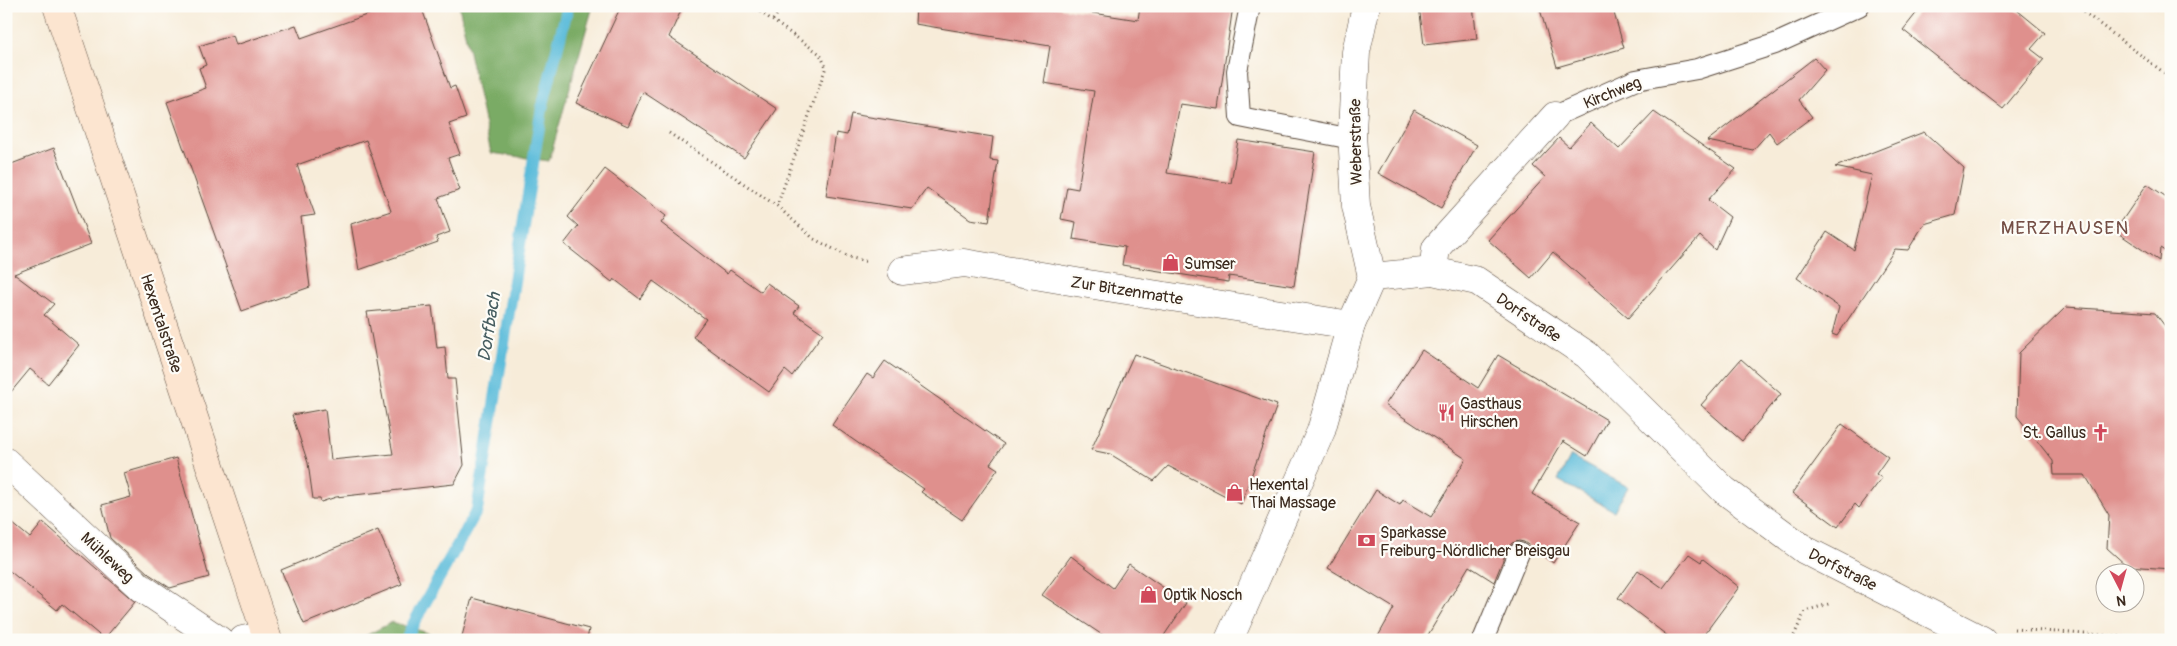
<svg xmlns="http://www.w3.org/2000/svg" width="2177" height="646" font-family="Pangolin,sans-serif">
	<style>
		.forest { fill: #7aab65; stroke: #5a6a42 }
		.water { fill: #5bbcda; stroke: #4b737c }
		.lines { fill: none; stroke-linecap: round; stroke-linejoin: round }
		.stream { stroke: #5bbcda; stroke-width: 12 }
		.building { fill: #df908d }
		.lane-casing { stroke: #57473a; stroke-width: 22 }
		.street-casing { stroke: #57473a; stroke-width: 29 }
		.secondary-casing { stroke: #57473a; stroke-width: 29 }
		.path { stroke: #57473a; stroke-width: 3; stroke-dasharray: 1 4; stroke-linecap: butt }
		.lane { stroke: #fff; stroke-width: 20 }
		.street { stroke: #fff; stroke-width: 28 }
		.secondary { stroke: #fce5d0; stroke-width: 28 }
		.labels { text-anchor: middle; stroke-width: 4.5; stroke-linejoin: round; paint-order: stroke }
		.street-label { font-size: 16px; fill: #3b2a1e; stroke: #fdfcf7 }
		.poi-label { font-size: 16px; fill: #3b2a1e; stroke: #fdfcf7; text-anchor: start }
		.water-label { font-size: 18px; font-style: italic; fill: #465d60; stroke: #fdfcf7 }
		.quarter-label { font-size: 19px; letter-spacing: 1px; fill: #744e45; stroke: #fdfcf7 }
	</style>
	<rect width="100%" height="100%" fill="#fdfcf7"/>
	<filter id="ink" filterUnits="userSpaceOnUse"><feTurbulence type="fractalNoise" baseFrequency=".02" numOctaves="2"/><feDisplacementMap in="SourceGraphic" scale="10" xChannelSelector="R" yChannelSelector="G"/><feConvolveMatrix kernelMatrix="1 2 1 2 8 2 1 2 1" color-interpolation-filters="sRGB"/></filter>
	<filter id="wash" filterUnits="userSpaceOnUse"><feTurbulence type="fractalNoise" baseFrequency=".0096" numOctaves="4" result="noise"/><feDisplacementMap in="SourceGraphic" scale="20" xChannelSelector="R" yChannelSelector="G"/><feGaussianBlur stdDeviation="1.12" result="paint"/><feColorMatrix in="noise" values="0 0 0 0 0 0 0 0 0 0 0 0 0 0 0 0 0 1.4 0 .05"/><feComposite in="paint" operator="in"/></filter>
	<g filter="url(#wash)">
		<rect width="100%" height="100%" fill="#f7ecd9"/>
		<g class="forest">
			<path d="M459,6H593L549,161L491,153Z"/>
			<path d="M392,622L431,634L429,640H358Z"/>
		</g>
		<path class="water" d="M1571,456L1628,487L1614,511L1558,480Z"/>
		<g class="lines">
			<path class="stream" d="M406,640L411,628L477,510L542,108L568,6"/>
		</g>
		<g id="blocks">
			<g class="building">
				<path d="M392,6H421L450,88L455,86L466,118L449,124L460,154L448,158L460,190L438,198L450,232L436,237L438,242L359,270L351,224L391,211L366,140L297,165L315,215L301,217L310,287L242,311L167,102L206,88L199,68L206,65L199,46L233,35L236,45L296,25L301,38Z"/>
				<path d="M621,6H683L669,37L777,109L744,158L643,92L628,126L576,103Z"/>
				<path d="M916,6H1048L1138,20L1140,6H1233L1218,109L1180,104L1167,173L1231,183L1238,140L1315,152L1294,286L1229,276L1228,282L1122,265L1125,247L1073,239L1076,222L1061,219L1067,187L1078,189L1094,91L1044,83L1050,46L915,24Z"/>
				<path d="M1419,6H1473L1477,39L1424,45Z"/>
				<path d="M1539,6H1612L1624,48L1557,67Z"/>
				<path d="M1922,6H2012L2045,33L2031,49L2044,59L2003,109L1903,30Z"/>
				<path d="M1814,58L1825,70L1799,100L1812,117L1777,143L1769,132L1753,150L1707,141Z"/>
				<path d="M1414,110L1477,145L1441,208L1378,173Z"/>
				<path d="M1654,112L1736,169L1708,200L1730,217L1715,250L1700,236L1628,318L1553,252L1531,278L1488,240L1545,177L1533,166L1559,138L1569,147L1591,123L1619,149Z"/>
				<path d="M851,114L993,137L990,160L998,161L989,222L970,219L927,188L912,209L826,196L836,133L847,135Z"/>
				<path d="M1924,132L1964,168L1955,215L1924,224L1908,250L1895,249L1837,336L1832,334L1839,307L1797,278L1827,232L1854,250L1872,175L1835,167Z"/>
				<path d="M54,148L91,244L14,274L54,304L44,315L79,345L48,384L30,369L6,398V166Z"/>
				<path d="M605,169L666,216L661,223L727,274L730,270L761,292L767,283L799,306L794,313L823,333L792,376L785,370L769,392L693,337L706,319L653,281L640,299L614,279L612,282L564,244L578,226L568,217Z"/>
				<path d="M2147,184L2171,200V255L2160,248L2159,261L2115,231Z"/>
				<path d="M432,306L437,348L445,347L448,379H455L464,465L454,484L336,497L321,502L320,499H313L308,463L292,415L325,409L331,460L393,454L367,312Z"/>
				<path d="M2066,307L2155,313L2171,334V569L2127,566L2107,548L2109,515L2085,475H2054L2053,461L2017,416L2019,353Z"/>
				<path d="M1422,350L1478,388L1498,355L1607,420L1587,456L1563,441L1532,494L1580,522L1553,563L1524,542L1519,541L1512,543L1508,548L1494,582L1469,566L1425,640H1376L1394,608L1328,568L1376,490L1400,505L1403,500L1431,517L1466,459L1385,405Z"/>
				<path d="M1134,354L1277,405L1241,504L1168,466L1154,481L1110,454L1091,450Z"/>
				<path d="M1741,359L1781,394L1742,441L1701,405Z"/>
				<path d="M885,361L1004,444L990,464L998,469L962,520L921,492L924,489L832,425L867,374L873,378Z"/>
				<path d="M1842,424L1888,457L1876,474L1882,478L1859,508L1855,504L1838,527L1792,493Z"/>
				<path d="M176,458L209,577L170,588L149,574L110,538L102,505L131,497L124,473Z"/>
				<path d="M6,518L30,538L43,522L135,602L104,639L62,604L57,610L6,568Z"/>
				<path d="M378,530L402,584L304,624L281,570Z"/>
				<path d="M1689,554L1701,562L1703,559L1739,587L1700,640H1673L1618,598L1638,570L1663,588Z"/>
				<path d="M1071,556L1113,588L1129,564L1186,603L1161,640H1110L1042,595Z"/>
				<path d="M472,598L589,629L587,640H461Z"/>
			</g>
		</g>
	</g>
	<g filter="url(#ink)">
		<use href="#blocks" fill-opacity="0" stroke="#57473a" stroke-width="1"/>
		<g class="lines">
			<defs>
				<g id="lane">
					<path d="M1250,6L1237,71L1240,117L1352,139"/>
					<path d="M1555,116L1636,80L1697,69L1775,44L1859,6"/>
					<path d="M1483,640L1519,553"/>
				</g>
				<g id="street">
					<path d="M1366,6L1356,52L1352,132L1356,206L1372,277"/>
					<path d="M902,271L964,263L1094,285L1351,325"/>
					<path d="M1433,271L1436,248L1555,116"/>
					<path d="M1372,277L1433,271L1477,281L1587,355L1724,490L1805,550L1982,640"/>
					<path d="M6,462L139,586L219,640"/>
					<path d="M243,640L266,635"/>
					<path d="M1229,640L1321,431L1351,325L1372,277"/>
				</g>
				<path id="secondary" d="M57,6L268,640"/>
			</defs>
			<use href="#lane" class="lane-casing"/>
			<use href="#street" class="street-casing"/>
			<use href="#secondary" class="secondary-casing"/>
			<g class="path">
				<path d="M752,6L820,54L826,67L777,206"/>
				<path d="M2076,6L2171,78"/>
				<path d="M773,20L783,6"/>
				<path d="M669,133L777,206L814,239L849,257L868,262"/>
				<path d="M2014,629L2156,639L2171,637"/>
				<path d="M1792,640L1805,611L1832,603"/>
			</g>
			<use href="#lane" class="lane"/>
			<use href="#street" class="street"/>
			<use href="#secondary" class="secondary"/>
		</g>
	</g>
	<defs>
		<symbol id="shop-bare" viewBox="-9 -9 18 18"><path d="M-5-2.5h2.3a2.7 3.5 0 0 1 5.4 0H5L5.5 6h-11ZM-1.5-2.5h3a1.5 2.3 0 0 0-3 0Z" fill="#d1495b" stroke="#fdfcf7" stroke-width="2.5" paint-order="stroke"/></symbol>
		<symbol id="restaurant-bare" viewBox="-9 -9 18 18"><path d="M-5-6h1v4h1v-4h1v4h1v-4h1v5L-1.5 .5V6h-2V.5L-5-1ZM5-6V6H3V1.5H1.5Q1.5-4 5-6Z" fill="#d1495b" stroke="#fdfcf7" stroke-width="2.5" paint-order="stroke"/></symbol>
		<symbol id="church-bare" viewBox="-9 -9 18 18"><path d="M-1.2-6h2.4v3.5h3.3v2.4h-3.3V6h-2.4V-.1h-3.3v-2.4h3.3Z" fill="#d1495b" stroke="#fdfcf7" stroke-width="2.5" paint-order="stroke"/></symbol>
		<symbol id="bank-bare" viewBox="-9 -9 18 18"><path d="M-6-4H6V4H-6ZM0-2.3a2.3 2.3 0 1 0 0 4.6a2.3 2.3 0 1 0 0-4.6Z" fill="#d1495b" stroke="#fdfcf7" stroke-width="2.5" paint-order="stroke"/></symbol>
	</defs>
	<g fill-rule="evenodd">
		<use href="#shop-bare" x="1158" y="250" width="25" height="25"/>
		<use href="#restaurant-bare" x="1434" y="400" width="25" height="25"/>
		<use href="#church-bare" x="2088" y="420" width="25" height="25"/>
		<use href="#shop-bare" x="1222" y="480" width="25" height="25"/>
		<use href="#bank-bare" x="1354" y="528" width="25" height="25"/>
		<use href="#shop-bare" x="1136" y="582" width="25" height="25"/>
	</g>
	<g class="labels">
		<g class="street-label">
			<text transform="translate(1612 92) rotate(-22)" y="6">Kirchweg</text>
			<text transform="translate(1355 142) rotate(-91)" y="6">Weberstraße</text>
			<text transform="translate(1127 290) rotate(9)" y="6">Zur Bitzenmatte</text>
			<text transform="translate(1529 317) rotate(34)" y="6">Dorfstraße</text>
			<text transform="translate(162 323) rotate(72)" y="6">Hexentalstraße</text>
			<text transform="translate(108 557) rotate(43)" y="6">Mühleweg</text>
			<text transform="translate(1843 569) rotate(27)" y="6">Dorfstraße</text>
		</g>
		<g class="poi-label">
			<text x="1184" y="269">Sumser</text>
			<text x="1460" y="409">Gasthaus<tspan x="1460" dy="18">Hirschen</tspan></text>
			<text x="2086" y="438" text-anchor="end">St. Gallus</text>
			<text x="1249" y="490">Hexental<tspan x="1249" dy="18">Thai Massage</tspan></text>
			<text x="1380" y="538">Sparkasse<tspan x="1380" dy="18">Freiburg-Nördlicher Breisgau</tspan></text>
			<text x="1163" y="600">Optik Nosch</text>
		</g>
		<g class="water-label">
			<text transform="translate(489 327) rotate(-81)" y="6">Dorfbach</text>
		</g>
		<g class="quarter-label">
			<text x="2065" y="234">MERZHAUSEN</text>
		</g>
	</g>
	<rect width="2177" height="646" fill="none" stroke="#fdfcf7" stroke-width="25"/>
	<g transform="translate(2120 588) rotate(174)"><circle r="24" fill="#fdfcf7" stroke="#afa8a0"/>
	<path d="M0-4L9 19L0 12L-9 19Z" fill="#d1495b"/>
	<text y="-8" font-size="14" font-weight="bold" text-anchor="middle" fill="#3b2a1e">N</text>
	</g>
</svg>
